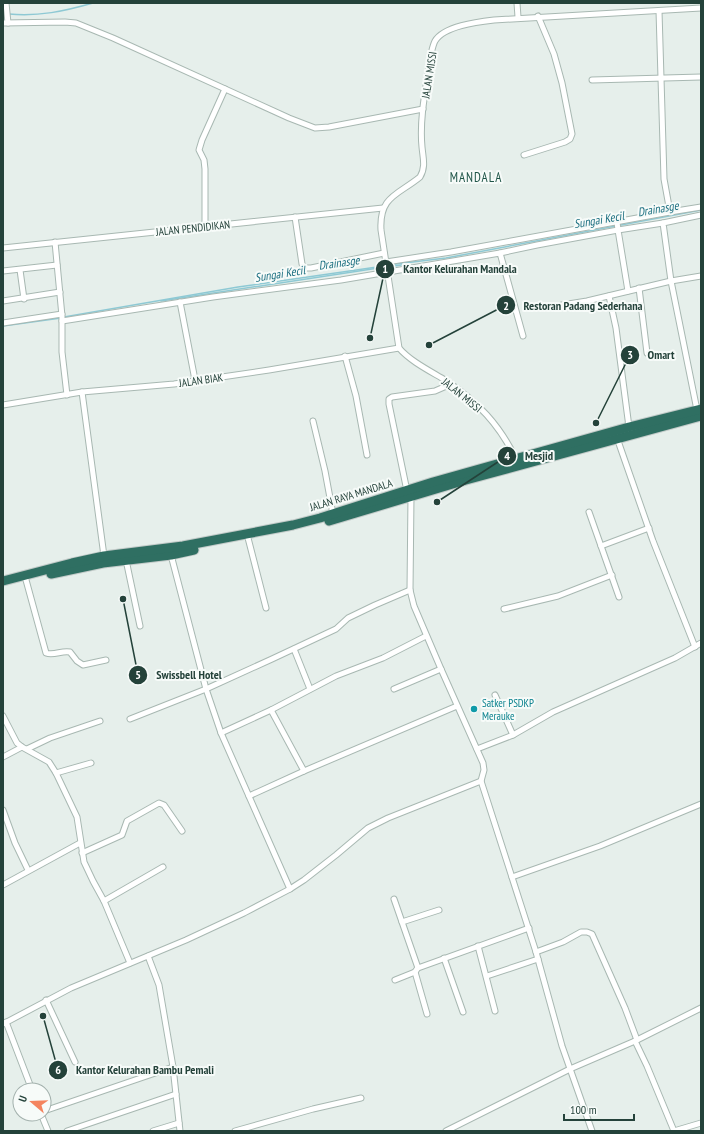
<svg xmlns="http://www.w3.org/2000/svg" width="704" height="1134" font-family="'PT Sans Narrow',sans-serif">
	<style>
		.lines { fill: none; stroke-linecap: round; stroke-linejoin: round }
		.stream { stroke: #8ec9d4; stroke-width: 1.5 }
		.street-casing { stroke: #a8b8b2; stroke-width: 7 }
		.highway-casing { stroke: #c2cac8; stroke-width: 11 }
		.street { stroke: #fff; stroke-width: 5 }
		.highway { stroke: #2f6f62; stroke-width: 9 }
		.culture-dot { fill: #0f9aa8; stroke: #f7fbf9; stroke-width: 1.5 }
		.labels { text-anchor: middle; stroke-width: 4; stroke-linejoin: round; paint-order: stroke }
		.street-label { font-size: 11px; fill: #24423a; stroke: #f7fbf9 }
		.culture-label { font-size: 11px; fill: #0d838f; stroke: #f7fbf9; text-anchor: start }
		.water-label { font-size: 12px; font-style: italic; fill: #1c6f80; stroke: #f7fbf9 }
		.quarter-label { font-size: 13px; letter-spacing: 1px; fill: #1f5548; stroke: #f7fbf9 }
		.leader { fill: none; stroke: #24423a; stroke-width: 1.5 }
		.callout-dot { fill: #24423a; stroke: #f7fbf9; stroke-width: 1.5 }
		.mark-label { font-size: 12px; text-anchor: middle; font-weight: bold; fill: #fff }
		.callout-label { font-size: 12px; text-anchor: middle; font-weight: bold; fill: #24423a; stroke: #f7fbf9; stroke-width: 4; stroke-linejoin: round; paint-order: stroke }
	</style>
	<rect width="100%" height="100%" fill="#e6efeb"/>
	<g class="lines">
		<g class="stream">
			<path d="M9,14C38,17 65,11 93,3"/>
			<path d="M388,265L446,258L701,210"/>
			<path d="M388,267L408,264"/>
			<path d="M161,301L385,267"/>
			<path d="M64,317L238,287L384,266"/>
			<path d="M3,326L61,318"/>
		</g>
		<defs>
			<g id="street">
				<path d="M6,3L8,23"/>
				<path d="M517,3L518,17"/>
				<path d="M659,11L664,179L670,212L701,207"/>
				<path d="M3,23L65,22L76,23L113,38L289,118L315,128L329,127L423,109"/>
				<path d="M592,80L701,77"/>
				<path d="M524,155L565,142L570,139L572,134L562,83L554,54L538,16"/>
				<path d="M295,217L302,264L305,268H311L384,253"/>
				<path d="M205,227V169L204,160L199,150L202,140L225,89"/>
				<path d="M55,242L62,316V352L67,395"/>
				<path d="M3,248L383,208"/>
				<path d="M500,253L537,245L618,230L617,222"/>
				<path d="M386,262L451,252L670,212"/>
				<path d="M20,270L24,299"/>
				<path d="M3,271L57,265"/>
				<path d="M639,288L647,353"/>
				<path d="M628,291L618,230L663,223"/>
				<path d="M609,296L616,328L629,427"/>
				<path d="M3,301L60,292"/>
				<path d="M180,302L195,380"/>
				<path d="M562,305L587,301L671,281L701,276"/>
				<path d="M62,321L213,297L341,280L500,253L523,336"/>
				<path d="M3,323L62,314"/>
				<path d="M345,356L356,396L367,455"/>
				<path d="M82,392L104,556"/>
				<path d="M3,405L82,392L174,384L269,370L399,348"/>
				<path d="M697,410L671,281L663,223L701,215"/>
				<path d="M313,421L325,471L333,514"/>
				<path d="M617,438L653,541L695,647"/>
				<path d="M516,459C499,424 478,402 445,380C430,371 410,361 399,348L381,230C379,196 398,195 420,177C426,167 423,158 422,147C419,117 427,83 431,54C432,50 433,45 435,41C444,26 477,22 494,20L701,8"/>
				<path d="M407,491L389,404V399L392,397L435,391L451,384"/>
				<path d="M589,512L619,597"/>
				<path d="M247,534L266,608"/>
				<path d="M601,546L649,528"/>
				<path d="M171,555L206,689L221,733L290,889"/>
				<path d="M126,560L140,626"/>
				<path d="M26,580L46,653C54,656 62,650 70,652L77,661L83,665L106,660"/>
				<path d="M504,609L558,596L612,575"/>
				<path d="M294,649L310,689"/>
				<path d="M394,689L441,669"/>
				<path d="M495,695L513,735"/>
				<path d="M271,710L304,771"/>
				<path d="M3,716L17,743L22,747L49,762L56,773L77,817L84,862L93,881L104,901L130,963"/>
				<path d="M130,719L206,689L272,659L336,629L348,618L375,605L410,590"/>
				<path d="M221,733L271,710L336,676L383,658L426,636"/>
				<path d="M27,749L50,738L100,721"/>
				<path d="M477,749L513,735L553,712L675,658L701,643"/>
				<path d="M3,757L22,747"/>
				<path d="M56,773L91,763"/>
				<path d="M481,781L536,952L562,1046L592,1131"/>
				<path d="M249,796L304,771L457,706"/>
				<path d="M3,810L15,843L28,870"/>
				<path d="M82,853L122,835L127,821L159,803L164,805L182,831"/>
				<path d="M512,877L600,846L701,804"/>
				<path d="M3,885L80,843"/>
				<path d="M394,899L418,968L529,928"/>
				<path d="M104,901L163,867"/>
				<path d="M402,922L439,910"/>
				<path d="M478,946L495,1011"/>
				<path d="M536,952L563,942L581,932H587L592,934L625,1008L637,1040"/>
				<path d="M148,956L159,985L173,1067L180,1131"/>
				<path d="M444,958L463,1012"/>
				<path d="M415,972L427,1014"/>
				<path d="M487,976L538,959"/>
				<path d="M395,980L415,972L417,969"/>
				<path d="M46,1000L75,1062"/>
				<path d="M6,1022L32,1090"/>
				<path d="M3,1024L71,988L186,940L244,913L290,889L304,880L336,855L368,828L388,818L481,781L484,770L483,763L441,669L414,606L410,590L411,496"/>
				<path d="M635,1041L647,1066L674,1131"/>
				<path d="M44,1111L173,1067"/>
				<path d="M41,1114L48,1131"/>
				<path d="M67,1131L176,1094"/>
				<path d="M153,1131L179,1123"/>
				<path d="M235,1131L313,1109L361,1098"/>
				<path d="M446,1131L570,1069L635,1041L701,1008"/>
				<path d="M674,1131L701,1123"/>
			</g>
			<g id="highway">
				<path d="M329,521L466,480L701,416"/>
				<path d="M51,574L103,563L171,555L194,550"/>
				<path d="M3,581L72,563L104,556L183,546L293,525L320,518L433,482L629,427L701,409"/>
			</g>
		</defs>
		<use href="#street" class="street-casing"/>
		<use href="#highway" class="highway-casing"/>
		<use href="#street" class="street"/>
		<use href="#highway" class="highway"/>
	</g>
	<circle class="culture-dot" cx="474" cy="709" r="4"/>
	<g class="labels">
		<g class="street-label">
			<text transform="translate(429 75) rotate(-81)" y="4">JALAN MISSI</text>
			<text transform="translate(193 228) rotate(-6)" y="4">JALAN PENDIDIKAN</text>
			<text transform="translate(201 380) rotate(-8)" y="4">JALAN BIAK</text>
			<text transform="translate(462 395) rotate(39)" y="4">JALAN MISSI</text>
			<text transform="translate(351 495) rotate(-17)" y="4">JALAN RAYA MANDALA</text>
		</g>
		<g class="culture-label">
			<text x="482" y="707">Satker PSDKP<tspan x="482" dy="13">Merauke</tspan></text>
		</g>
		<g class="water-label">
			<text transform="translate(658 209) rotate(-10)" y="4">Drainasge</text>
			<text transform="translate(599 220) rotate(-10)" y="4">Sungai Kecil</text>
			<text transform="translate(339 263) rotate(-8)" y="4">Drainasge</text>
			<text transform="translate(280 274) rotate(-9)" y="4">Sungai Kecil</text>
		</g>
		<g class="quarter-label">
			<text x="476" y="182">MANDALA</text>
		</g>
	</g>
	<path class="leader" d="M370 338L385 269M429 345L506 305M596 423L630 355M437 502L507 456M123 599L138 675M43 1016L58 1070"/>
	<g class="callout-dot">
		<circle cx="370" cy="338" r="4"/>
		<circle cx="429" cy="345" r="4"/>
		<circle cx="596" cy="423" r="4"/>
		<circle cx="437" cy="502" r="4"/>
		<circle cx="123" cy="599" r="4"/>
		<circle cx="43" cy="1016" r="4"/>
		<circle cx="385" cy="269" r="10"/>
		<circle cx="506" cy="305" r="10"/>
		<circle cx="630" cy="355" r="10"/>
		<circle cx="507" cy="456" r="10"/>
		<circle cx="138" cy="675" r="10"/>
		<circle cx="58" cy="1070" r="10"/>
	</g>
	<g class="mark-label">
		<text x="385" y="273">1</text>
		<text x="506" y="310">2</text>
		<text x="630" y="359">3</text>
		<text x="507" y="460">4</text>
		<text x="138" y="679">5</text>
		<text x="58" y="1074">6</text>
	</g>
	<g class="callout-label">
		<text x="460" y="273">Kantor Kelurahan Mandala</text>
		<text x="583" y="310">Restoran Padang Sederhana</text>
		<text x="661" y="359">Omart</text>
		<text x="539" y="460">Mesjid</text>
		<text x="189" y="679">Swissbell Hotel</text>
		<text x="145" y="1074">Kantor Kelurahan Bambu Pemali</text>
	</g>
	<rect width="704" height="1134" fill="none" stroke="#24423a" stroke-width="8"/>
	<g transform="translate(32 1102) rotate(289)"><circle r="19" fill="#f7fbf9" stroke="#a3b1ad"/>
	<path d="M0-3L7 15L0 10L-7 15Z" fill="#f4845f"/>
	<text y="-6" font-size="11" font-weight="bold" text-anchor="middle" fill="#24423a">U</text>
	</g>
	<path d="M564 1114v6h70v-6" fill="none" stroke="#24423a" stroke-width="2"/>
	<text x="570" y="1114" font-size="12" fill="#24423a" stroke="#f7fbf9" stroke-width="3" paint-order="stroke">100 m</text>
</svg>
